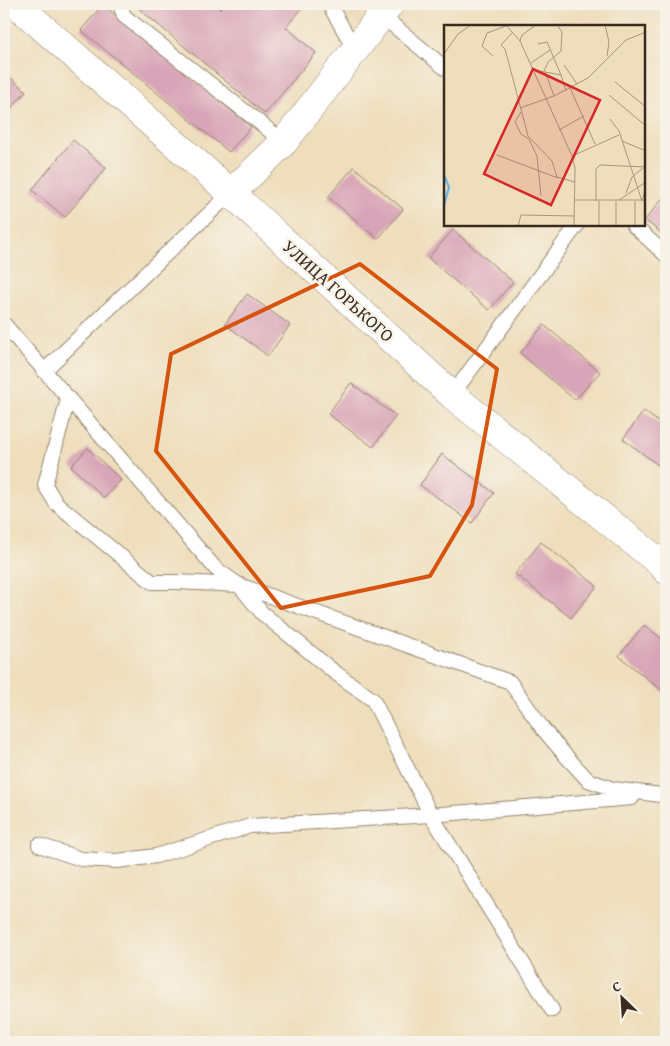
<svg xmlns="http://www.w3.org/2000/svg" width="670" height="1046" font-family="'Gentium Book Plus',serif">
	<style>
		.building { fill: #d8a4b7 }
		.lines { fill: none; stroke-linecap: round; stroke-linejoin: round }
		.service-casing { stroke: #94846d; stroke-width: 16 }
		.minor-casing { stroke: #94846d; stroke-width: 29 }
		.tertiary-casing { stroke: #94846d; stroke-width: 29 }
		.service { stroke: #fff; stroke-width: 14 }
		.minor { stroke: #fff; stroke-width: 28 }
		.tertiary { stroke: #fff; stroke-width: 28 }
		.marked { fill: none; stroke: #d7540e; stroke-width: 4; stroke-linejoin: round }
		.labels { text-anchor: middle; stroke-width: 5; stroke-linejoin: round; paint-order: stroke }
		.street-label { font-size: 18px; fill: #3b2a1e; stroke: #f7f3e8 }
		.inset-river { fill: none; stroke: #72b5e7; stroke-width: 2.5 }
		.inset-road { fill: none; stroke: #a6967d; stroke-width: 1 }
		.view { fill: #d62828; fill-opacity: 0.15; stroke: #d62828; stroke-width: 2.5 }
		.inset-edge { fill: none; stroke: #3b2a1e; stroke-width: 2.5 }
	</style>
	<rect width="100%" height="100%" fill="#f7f3e8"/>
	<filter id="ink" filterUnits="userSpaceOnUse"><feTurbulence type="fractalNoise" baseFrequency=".02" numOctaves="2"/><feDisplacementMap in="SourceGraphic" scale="10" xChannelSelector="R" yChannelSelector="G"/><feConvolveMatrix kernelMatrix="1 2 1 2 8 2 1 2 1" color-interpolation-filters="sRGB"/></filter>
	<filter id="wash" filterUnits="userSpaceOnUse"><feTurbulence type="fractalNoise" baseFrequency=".0096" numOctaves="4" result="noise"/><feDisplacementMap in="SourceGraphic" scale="20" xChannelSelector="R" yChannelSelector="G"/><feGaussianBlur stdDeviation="1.12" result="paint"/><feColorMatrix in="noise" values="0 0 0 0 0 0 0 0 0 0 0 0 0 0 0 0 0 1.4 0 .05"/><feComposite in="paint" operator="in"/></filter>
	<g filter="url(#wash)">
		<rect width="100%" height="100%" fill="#eedebc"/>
		<g id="blocks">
			<g class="building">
				<path d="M140,4H213L220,9L224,4H304L305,5L286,27L316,53L265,114L137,7Z"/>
				<path d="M103,5L251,127L229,152L81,30Z"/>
				<path d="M4,72L26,91L4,117Z"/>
				<path d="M73,140L106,168L65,217L32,190Z"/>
				<path d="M354,167L403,209L378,239L328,197Z"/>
				<path d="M666,194V237L645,220Z"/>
				<path d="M453,230L513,282L489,310L428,258Z"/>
				<path d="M247,294L290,325L268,356L225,324Z"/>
				<path d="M544,325L600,372L575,400L520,353Z"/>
				<path d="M351,383L396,416L373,447L328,414Z"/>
				<path d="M644,411L666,428V471L623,439Z"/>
				<path d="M88,448L121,480L104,498L71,466Z"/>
				<path d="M442,454L494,493L472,523L420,485Z"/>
				<path d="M541,542L597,586L571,618L515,574Z"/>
				<path d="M644,625L666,642V694L619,656Z"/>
			</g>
		</g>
	</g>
	<g filter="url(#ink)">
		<use href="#blocks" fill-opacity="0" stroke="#94846d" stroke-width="1"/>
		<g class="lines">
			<defs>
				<g id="service">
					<path d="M120,4L124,16L284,142"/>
					<path d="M329,4L355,50"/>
					<path d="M382,16L445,68"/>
					<path d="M633,225L666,255"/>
					<path d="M4,324L216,569L239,585L510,682L543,729L565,755L588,780L613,789L661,795L666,794"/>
					<path d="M44,371L162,258L231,193"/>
					<path d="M452,395L577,225"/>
					<path d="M68,399L45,485L56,503L152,582H176L239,585L262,613L333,671L373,700L431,815L552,1010"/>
					<path d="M39,845L81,859L117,861L156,856L250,826L431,815L632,798"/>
				</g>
				<path id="minor" d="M16,4L231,193"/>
				<path id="tertiary" d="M390,4L355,50L284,142L231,193L452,395L660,563L666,570"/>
			</defs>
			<use href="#service" class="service-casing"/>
			<use href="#minor" class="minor-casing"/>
			<use href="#tertiary" class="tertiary-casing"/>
			<use href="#service" class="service"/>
			<use href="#minor" class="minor"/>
			<use href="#tertiary" class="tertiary"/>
		</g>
	</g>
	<path class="marked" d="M360,264L497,369L472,505L430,576L281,608L156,451L171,354Z"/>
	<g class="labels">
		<g class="street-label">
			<text transform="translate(338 291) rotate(42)" y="6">УЛИЦА ГОРЬКОГО</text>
		</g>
	</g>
	<g transform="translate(444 25)">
		<rect width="201" height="201" fill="#eedebc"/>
		<path class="inset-river" d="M0,150L5,162L0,180"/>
		<path class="inset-road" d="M62,0L76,16L128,131L131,143L130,201M161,0L165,17L163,31M68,8L57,20L61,24L84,111L108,136L113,152L131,157M76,16L78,10L92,0M94,19L103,17L117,50M0,29L14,9L27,0M49,31L38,21L43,8L62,1M87,38L106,25M120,40L133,59M90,45L117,50L122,66M100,46L104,37L117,26L118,7L113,0M101,46L110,71M171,57L202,82M126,63L151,119M165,70L202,101M76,83L110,71L144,53L182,15L202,7M77,87L71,97L77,109L85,114L93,131L97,171M166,94L175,106L198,176L202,162M115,105L140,91M178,116L202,126M53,130L114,153M128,131L175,110M182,168L188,152L199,143M130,175H202M175,175L202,157M152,176V144L156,140L202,142M74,201L77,190L130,191M155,201V176M172,201V176M191,201V176"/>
		<path class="view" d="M89,44L156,75L107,180L40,149Z"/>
		<rect width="201" height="201" class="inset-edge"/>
	</g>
	<rect width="670" height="1046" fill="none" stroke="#f7f3e8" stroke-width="20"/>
	<g transform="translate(622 998) rotate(335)" stroke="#f7f3e8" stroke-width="4" paint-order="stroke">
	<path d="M0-4L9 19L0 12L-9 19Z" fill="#3b2a1e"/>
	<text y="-8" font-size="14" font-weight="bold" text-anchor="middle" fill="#3b2a1e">С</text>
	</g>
</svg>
